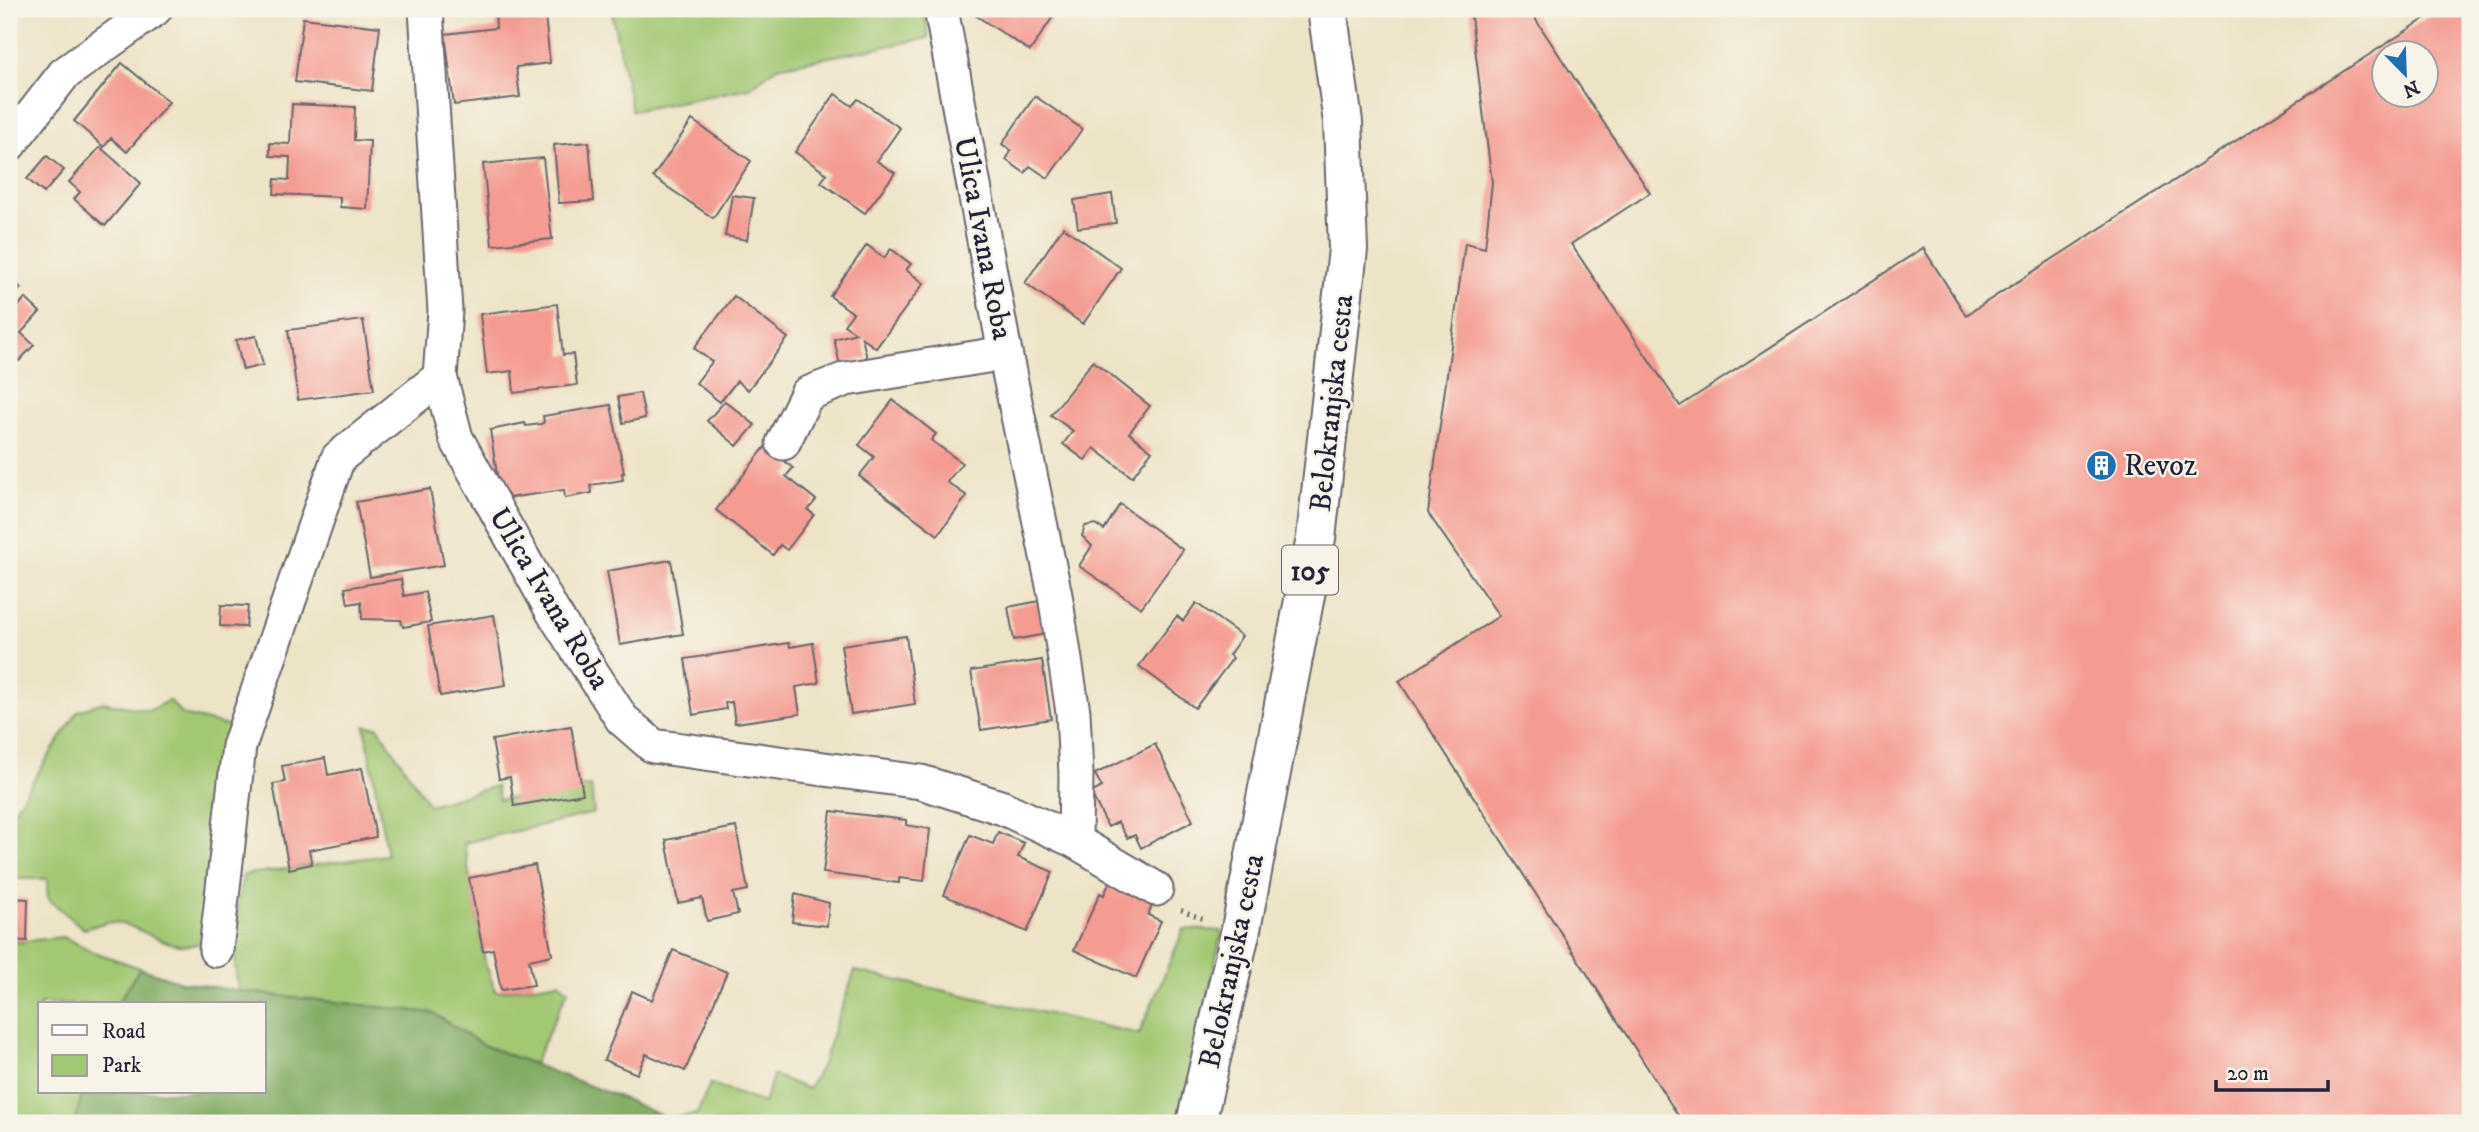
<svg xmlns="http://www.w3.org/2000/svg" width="2479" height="1132" font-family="'IM FELL DW Pica',serif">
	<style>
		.green { fill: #a3c873; stroke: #627557; stroke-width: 2 }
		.forest { fill: #82ac65; stroke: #526750; stroke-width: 2 }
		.building { fill: #f49b92; fill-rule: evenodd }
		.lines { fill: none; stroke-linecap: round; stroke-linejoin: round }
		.minor-casing { stroke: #69666c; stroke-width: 37 }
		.primary-casing { stroke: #69666c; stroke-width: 42 }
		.path { stroke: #69666c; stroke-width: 4.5; stroke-dasharray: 2 5; stroke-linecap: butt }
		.minor { stroke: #fff; stroke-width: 33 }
		.primary { stroke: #fff; stroke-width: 38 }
		.labels { text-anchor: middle; stroke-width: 5; stroke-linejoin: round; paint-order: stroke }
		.shield { fill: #f7f3e8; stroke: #62616f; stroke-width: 2 }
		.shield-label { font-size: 28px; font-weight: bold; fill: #22223b }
		.street-label { font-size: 30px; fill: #22223b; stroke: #f7f3e8 }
		.poi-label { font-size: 30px; fill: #22223b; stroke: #f7f3e8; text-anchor: start }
	</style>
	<rect width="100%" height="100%" fill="#f7f3e8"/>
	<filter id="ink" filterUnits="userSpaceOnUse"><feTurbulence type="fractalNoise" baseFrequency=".0143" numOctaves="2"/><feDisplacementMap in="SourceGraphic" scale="14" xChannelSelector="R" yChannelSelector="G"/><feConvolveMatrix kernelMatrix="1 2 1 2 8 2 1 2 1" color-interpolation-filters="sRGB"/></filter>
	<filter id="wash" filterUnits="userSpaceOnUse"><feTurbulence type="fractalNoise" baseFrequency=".00686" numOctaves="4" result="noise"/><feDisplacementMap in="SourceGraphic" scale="28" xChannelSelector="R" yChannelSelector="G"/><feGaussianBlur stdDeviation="1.57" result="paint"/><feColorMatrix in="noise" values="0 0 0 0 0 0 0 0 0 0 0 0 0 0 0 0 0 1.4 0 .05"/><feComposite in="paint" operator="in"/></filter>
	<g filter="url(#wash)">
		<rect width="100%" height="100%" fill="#ede4c7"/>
		<g class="green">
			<path d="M611,9H924L929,38L777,67L749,88L632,111Z"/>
			<path d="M169,700L183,715L236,728L206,940C174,959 143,924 111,922C103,922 92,927 84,929L48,899L47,879H9V818L78,711L103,702L149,711Z"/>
			<path d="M365,726L378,727L429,805L496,786L499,800L591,786L594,813L464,843L485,963L496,992L559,982L568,990L534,1064L483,1045L433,1013L238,991L232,933L243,875L387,855Z"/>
			<path d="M1184,929L1222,931L1180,1123H688L684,1116L697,1114L710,1084L764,1103L773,1075L808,1089L821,1067L855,971L1139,1034Z"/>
			<path d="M63,937L94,952L140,968L117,1004H40V1092H83L74,1123H9V943Z"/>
		</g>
		<path class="forest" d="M140,968L181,982L238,991L433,1013L483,1045L624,1099L666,1118L684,1116L688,1123H74L83,1092H264V1004H117Z"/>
		<g id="blocks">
			<g class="building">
				<path d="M495,9H539L540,16L545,15L550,63L516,67L520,97L454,105L445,34L496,28Z"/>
				<path d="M966,9H1058L1030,51Z"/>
				<path d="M1470,9H1535L1536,20L1650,193L1571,244L1680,406L1923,248L1966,315L2440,9H2470V1123H1683L1399,681L1499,616L1428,513L1465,243L1485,248L1492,182ZM2384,52H2426V94H2384Z"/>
				<path d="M303,18L380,27L372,91L295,82Z"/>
				<path d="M122,63L169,102L127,152L111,138L104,147L74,121Z"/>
				<path d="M835,94L852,106L858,99L900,128L877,161L895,173L865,213L821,182L827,174L795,152Z"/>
				<path d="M1035,96L1082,129L1048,178L1030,166L1025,173L1006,160L1011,151L1002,144Z"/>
				<path d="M292,104L355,107L354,140L370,141L367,209L340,207V197L274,194L275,179L289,180L290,157L270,156V143L290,144Z"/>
				<path d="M692,120L751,161L713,218L653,177Z"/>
				<path d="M589,142L594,201L559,203L554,145Z"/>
				<path d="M100,147L141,183L105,226L74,199L80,192L69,182Z"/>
				<path d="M47,156L64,170L44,193L27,179Z"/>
				<path d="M543,158L552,239L492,245L483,164Z"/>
				<path d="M1112,194L1116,223L1078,228L1074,200Z"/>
				<path d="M732,195L754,198L747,240L725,236Z"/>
				<path d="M1063,227L1121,268L1083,324L1025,283Z"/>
				<path d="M867,245L884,258L891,249L911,264L906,270L924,283L876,348L862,338L867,358L840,365L834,339L856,333L844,325L853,313L830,296Z"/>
				<path d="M9,276L21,288L9,302Z"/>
				<path d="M734,296L788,338L748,390L737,381L720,402L696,383L712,362L694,348Z"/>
				<path d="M25,298L40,312L21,333L34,345L19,361L11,354L9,357V317Z"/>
				<path d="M557,304L563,355L573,354L577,385L514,393L512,371L487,374L480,314Z"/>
				<path d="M363,320L374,390L298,400L288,330Z"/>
				<path d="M256,336L263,365L243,370L236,340Z"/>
				<path d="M1093,361L1150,406L1129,433L1152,451L1132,477L1094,448L1085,460L1063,444L1073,431L1051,415Z"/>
				<path d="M640,393L645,418L623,423L618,397Z"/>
				<path d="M893,400L936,434L931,440L962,463L947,482L967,496L938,535L859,476L874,457L859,445Z"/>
				<path d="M725,401L755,425L737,446L707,421Z"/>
				<path d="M611,405L624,473H622L623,480L591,485L592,493L565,498L564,490L501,499L490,430L525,423L526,426L541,424L544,422L543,416Z"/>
				<path d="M766,446L793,468L786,476L816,500L808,510L814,515L787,550L780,545L773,555L716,510Z"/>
				<path d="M430,489L444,565L370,577L356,502Z"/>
				<path d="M1120,504L1183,550L1141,608L1079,566L1092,546L1082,536L1085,526L1095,524L1104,530Z"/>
				<path d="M671,560L683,634L620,645L607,571Z"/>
				<path d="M401,579L404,596L425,592L431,622L403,627L401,620L362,619L361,602L348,604L345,588Z"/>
				<path d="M1040,601L1046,634L1014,640L1008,607Z"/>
				<path d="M1196,603L1242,636L1229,655L1233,658L1195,708L1139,666L1177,616L1183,621Z"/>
				<path d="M221,605L248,606L246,627L220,626Z"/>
				<path d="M494,615L506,685L440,696L428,626Z"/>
				<path d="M906,636L915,704L851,714L841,645Z"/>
				<path d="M789,643L790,647L813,643L819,683L796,687L800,714L735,723L732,702L725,703L726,709L693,715L685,659Z"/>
				<path d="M1042,660L1051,719L981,730L971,671Z"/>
				<path d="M571,726L583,794L514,806L510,777L499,779L492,740Z"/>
				<path d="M1155,744L1193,821L1141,848L1135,835L1127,838L1118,822L1108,827L1091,793L1102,787L1095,774Z"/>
				<path d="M325,758L328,775L362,768L376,837L309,850L312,864L289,869L273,784L285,782L282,766Z"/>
				<path d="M831,811L906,820V825L930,829L924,881L899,878V883L823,873Z"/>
				<path d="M736,827L748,890L733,893L738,914L707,921L702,898L678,903L666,840Z"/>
				<path d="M998,832L1024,843L1018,857L1053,872L1027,932L944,895L970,835L993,844Z"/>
				<path d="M535,865L552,955L529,960L534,985L501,990L493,949L483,951L469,878Z"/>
				<path d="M1111,878L1155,898L1148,915L1161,921L1136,978L1074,950L1100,893L1104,895Z"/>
				<path d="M795,894L829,903L827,926L792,922Z"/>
				<path d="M9,898L28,899L27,941L9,940Z"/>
				<path d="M673,950L727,972L685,1071L646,1054L637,1074L604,1060L632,991L652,1000Z"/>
			</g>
		</g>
	</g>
	<g filter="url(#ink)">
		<use href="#blocks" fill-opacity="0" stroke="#69666c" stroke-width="2"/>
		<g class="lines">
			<defs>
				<g id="minor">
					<path d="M426,9L445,311L440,377L456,438L553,612L622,719L653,746L921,782L1003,808L1075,841L1156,889"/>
					<path d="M941,9L1005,353L1055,595L1073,712L1076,774L1075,841"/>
					<path d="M9,145L64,74L155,9"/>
					<path d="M783,443L807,394L846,379L1005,353"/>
					<path d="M216,950L239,746L338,458L440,377"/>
				</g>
				<path id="primary" d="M1196,1123L1241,929L1316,538L1348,249L1343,122L1327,9"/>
			</defs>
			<use href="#minor" class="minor-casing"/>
			<use href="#primary" class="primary-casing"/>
			<path class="path" d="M1181,910L1206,920"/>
			<use href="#minor" class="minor"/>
			<use href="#primary" class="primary"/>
		</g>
	</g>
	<defs>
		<symbol id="building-disc" viewBox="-11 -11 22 22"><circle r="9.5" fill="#1f6fb2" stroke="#f7f3e8"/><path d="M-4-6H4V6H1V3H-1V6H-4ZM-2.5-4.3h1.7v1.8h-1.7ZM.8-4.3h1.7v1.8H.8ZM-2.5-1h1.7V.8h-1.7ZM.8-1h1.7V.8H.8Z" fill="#fff"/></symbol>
	</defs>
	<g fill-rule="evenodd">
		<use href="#building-disc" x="2084" y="448" width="35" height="35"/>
	</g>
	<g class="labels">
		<rect class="shield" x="1282" y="545.5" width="56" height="49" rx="5"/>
		<g class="shield-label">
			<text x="1310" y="580">105</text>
		</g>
		<g class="street-label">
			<text transform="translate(984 238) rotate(79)" y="10">Ulica Ivana Roba</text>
			<text transform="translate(1331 403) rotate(-84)" y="10">Belokranjska cesta</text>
			<text transform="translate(550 598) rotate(59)" y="10">Ulica Ivana Roba</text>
			<text transform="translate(1231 961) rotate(-78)" y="10">Belokranjska cesta</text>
		</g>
		<g class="poi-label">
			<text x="2124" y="475">Revoz</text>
		</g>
	</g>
	<rect width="2479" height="1132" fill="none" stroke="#f7f3e8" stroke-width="35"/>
	<rect x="38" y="1002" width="228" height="91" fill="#f7f3e8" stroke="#a29fa3" stroke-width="2"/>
	<rect x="52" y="1025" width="35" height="10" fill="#ffffff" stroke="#a29fa3" stroke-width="2"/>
	<text x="102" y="1038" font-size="21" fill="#22223b">Road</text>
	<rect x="52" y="1055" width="35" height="21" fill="#a3c873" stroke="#a29fa3" stroke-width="2"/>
	<text x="102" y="1072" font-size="21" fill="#22223b">Park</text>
	<g transform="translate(2405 74) rotate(157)"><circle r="33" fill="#f7f3e8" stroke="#a29fa3" stroke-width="2"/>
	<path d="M0-5L12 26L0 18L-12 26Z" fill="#1f6fb2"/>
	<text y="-10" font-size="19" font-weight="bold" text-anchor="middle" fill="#22223b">N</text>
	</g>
	<path d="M2216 1080v10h112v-10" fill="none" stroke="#22223b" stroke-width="3.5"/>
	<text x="2227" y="1080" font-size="21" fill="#22223b" stroke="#f7f3e8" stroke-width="5" paint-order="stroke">20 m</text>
</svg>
